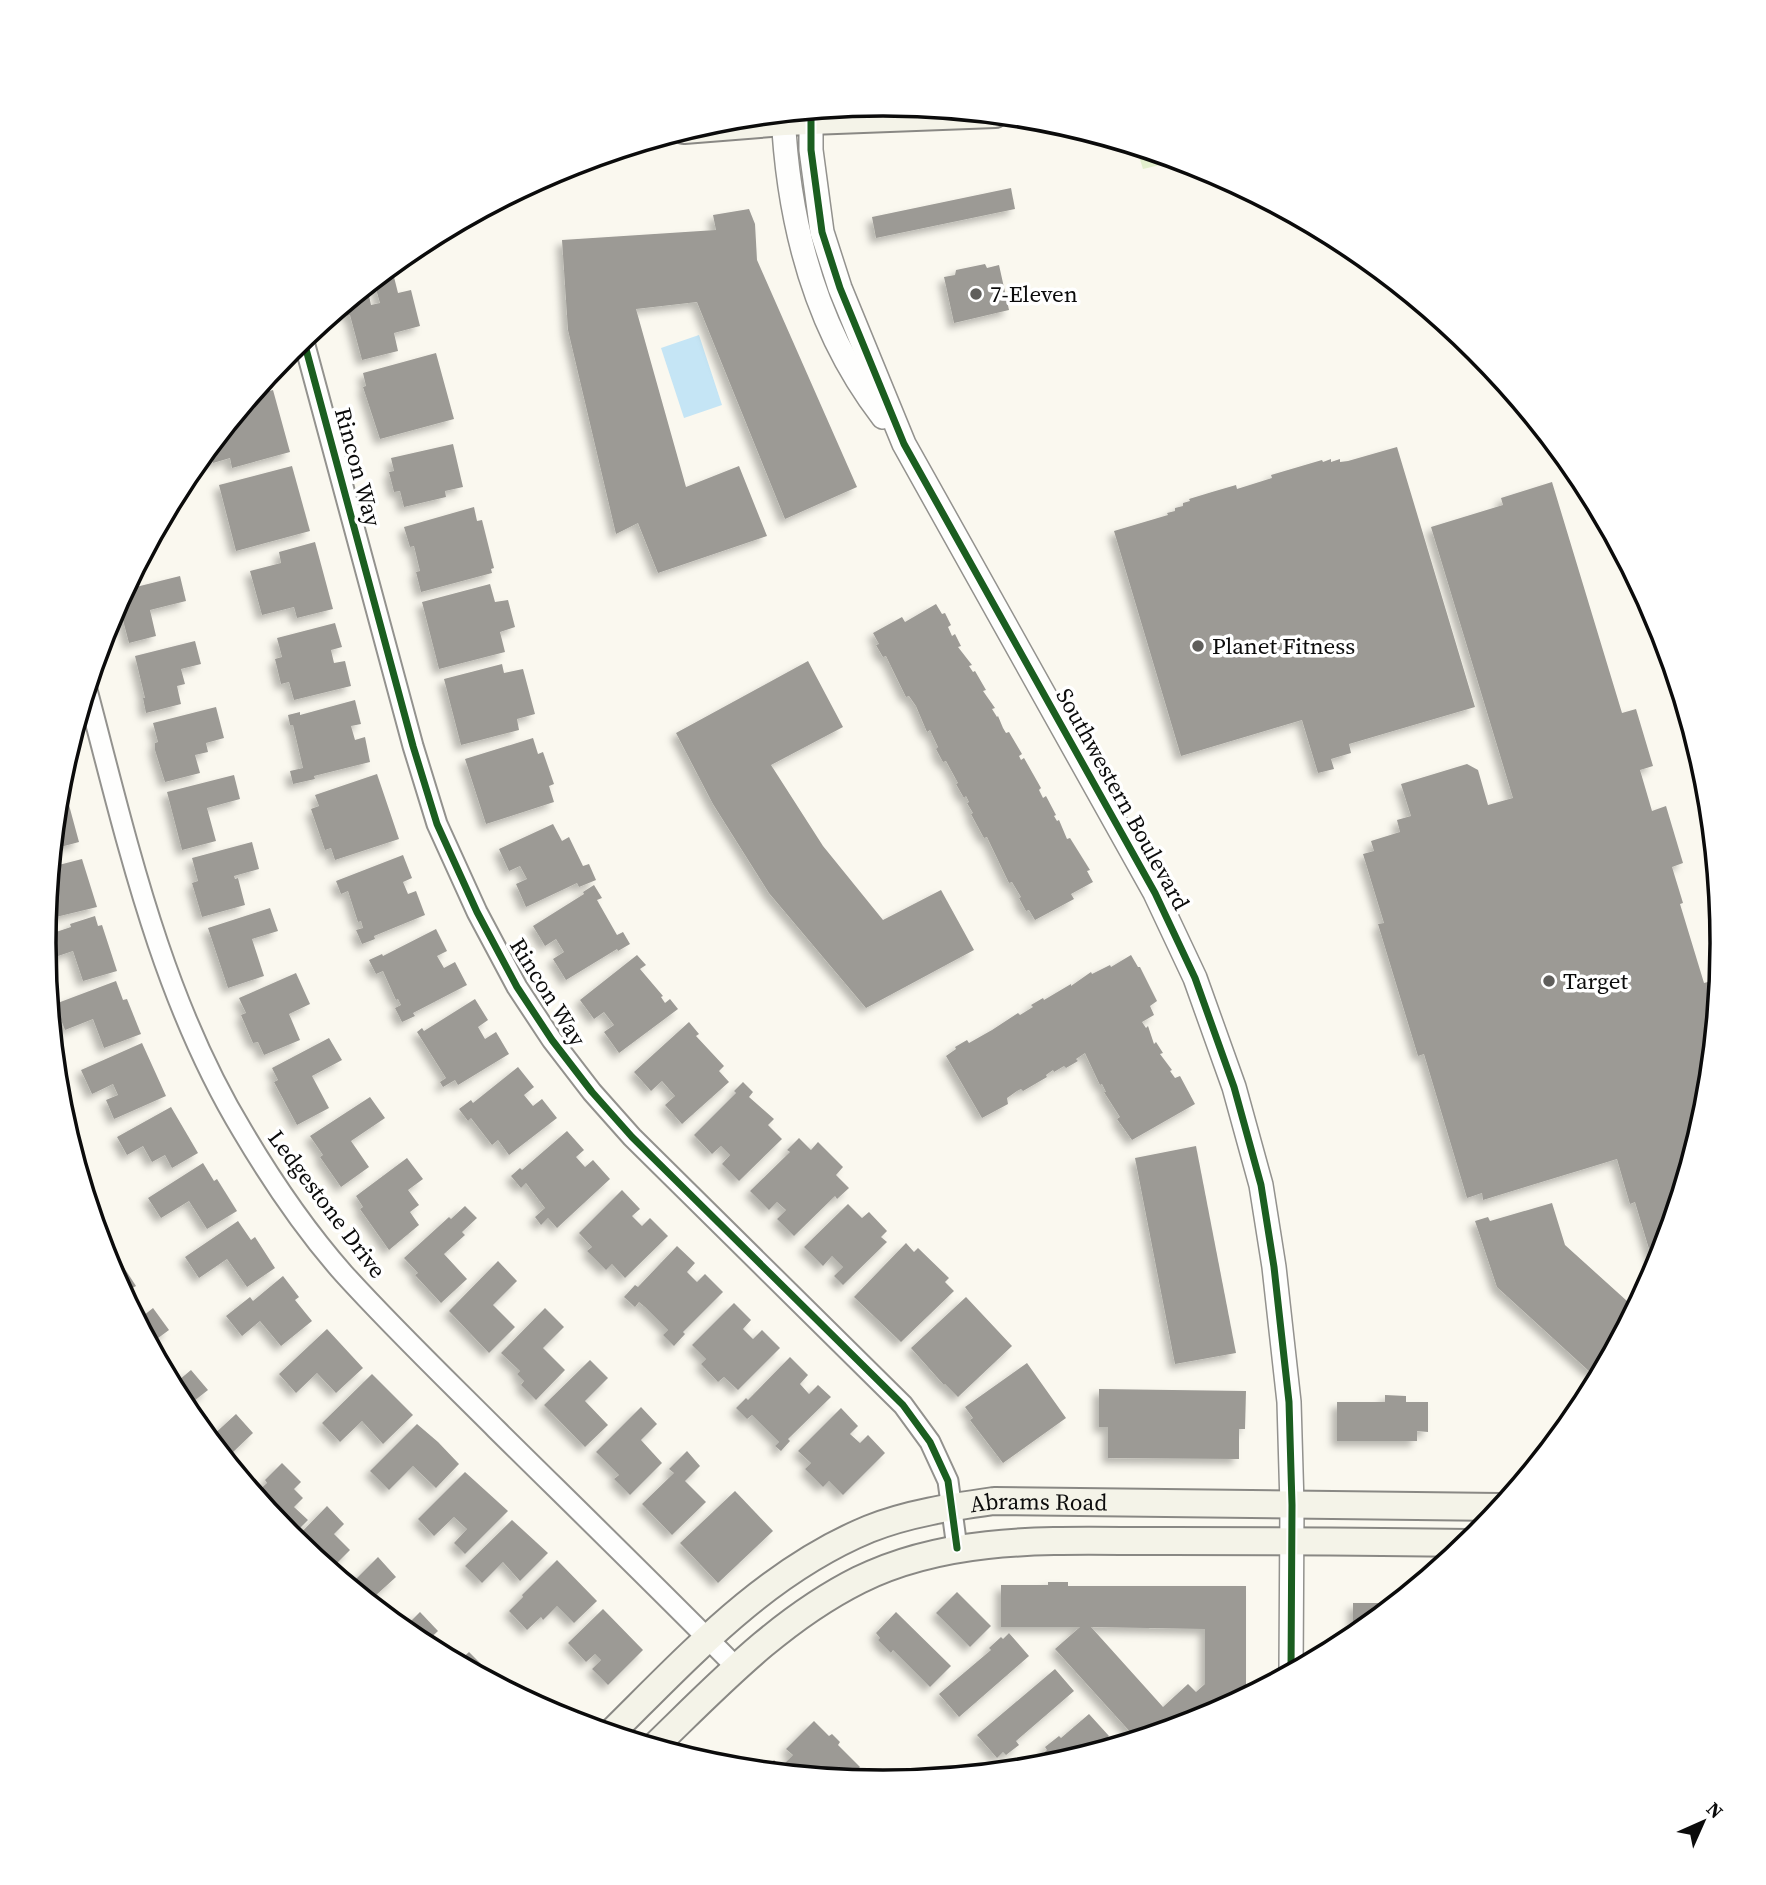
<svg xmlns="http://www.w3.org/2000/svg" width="1766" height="1885" font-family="'Source Serif 4',serif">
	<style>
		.green { fill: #e3f0ce }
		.water { fill: #c5e5f5 }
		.building { fill: #9c9a95; fill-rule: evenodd; filter: url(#shadow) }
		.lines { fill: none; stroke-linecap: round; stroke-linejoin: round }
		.minor-casing { stroke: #93928e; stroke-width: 23 }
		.tertiary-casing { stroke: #93928e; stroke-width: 26 }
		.secondary-casing { stroke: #898884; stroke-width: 30 }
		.minor { stroke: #fefefd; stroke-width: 19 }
		.tertiary { stroke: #fefefd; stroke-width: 23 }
		.secondary { stroke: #f4f3e8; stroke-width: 26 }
		.cycleway-casing { stroke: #fff; stroke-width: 11 }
		.cycleway { stroke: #1b5e20; stroke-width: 7 }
		.poi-dot { fill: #5f5e5b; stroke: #fff; stroke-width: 2.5 }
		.labels { text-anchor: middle; stroke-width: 7; stroke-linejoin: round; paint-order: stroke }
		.poi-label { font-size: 23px; fill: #0b0b0b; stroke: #fff; text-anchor: start }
		.street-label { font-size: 23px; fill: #0b0b0b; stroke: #fff }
		.rim { fill: none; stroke: #0b0b0b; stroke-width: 3.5 }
	</style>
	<defs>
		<filter id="shadow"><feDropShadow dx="-5.5" dy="5.5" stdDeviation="3.5" flood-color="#0004"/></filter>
	</defs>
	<rect width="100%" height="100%" fill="#faf8ef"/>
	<path class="green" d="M1136,147L1181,160L1143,169Z"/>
	<path class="water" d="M699,335L722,405L684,418L661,348Z"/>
	<g class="building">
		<path d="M1011,188L1015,209L876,238L872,217Z"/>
		<path d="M749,209L755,224L757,260L857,487L785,519L697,302L636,309L686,487L739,466L767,536L658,573L638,523L616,534L568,330L562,240L716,230L713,215Z"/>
		<path d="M985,264L987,268L999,265L1009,310L954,323L944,277L955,275L956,270Z"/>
		<path d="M394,277L398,293L411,290L420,326L394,333L398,351L362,360L350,315L347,316L344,305L356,295L368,291L371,305L380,303L374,282Z"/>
		<path d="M436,353L454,419L380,439L363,387L366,386L363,373Z"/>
		<path d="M273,390L290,452L232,468L230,458L213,463L209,447L251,396Z"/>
		<path d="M453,444L463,487L445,491L446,497L404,507L400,491L394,492L389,472L394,471L391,458Z"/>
		<path d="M1397,447L1475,707L1349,744L1351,753L1331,759L1334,769L1318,773L1302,720L1181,756L1114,531L1168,515L1167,513L1175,511V508L1183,506V503L1190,501L1189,499L1212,492L1236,485L1237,489L1272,478L1271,475L1322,460L1323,462L1331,459V462L1340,459V462L1348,461Z"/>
		<path d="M292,466L310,531L236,551L219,485Z"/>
		<path d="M1552,482L1622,713L1636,709L1653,766L1640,770L1652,811L1666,806L1683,863L1672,867L1683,903L1680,904L1704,983L1719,979L1706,1107L1655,1269L1635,1202L1630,1204L1617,1159L1483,1200L1482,1193L1467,1198L1424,1054L1418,1056L1378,924L1384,923L1363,854L1374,851L1371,841L1400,832L1397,820L1411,816L1401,784L1467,764L1478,770L1488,805L1513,798L1431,527L1503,505L1501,498Z"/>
		<path d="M474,507L477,521L482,520L494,568L491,569L492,573L421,592L416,572L420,571L414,546L410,547L404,527Z"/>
		<path d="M164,515L168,530L154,534Z"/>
		<path d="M315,542L333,609L297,618L294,607L262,615L250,571L281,563L279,552Z"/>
		<path d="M142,558L145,571L133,574Z"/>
		<path d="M180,576L186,601L150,610L156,636L129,643L118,601L124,590Z"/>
		<path d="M490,584L495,602L508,600L515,627L500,632L505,652L439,669L422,602Z"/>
		<path d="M936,604L942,614L945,613L951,625L948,627L952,636L955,634L961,646L958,647L972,665L969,666L973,672L975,671L986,690L983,691L995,708L992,709L997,717L998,716L1003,728L1006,733L1009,732L1022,754L1019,756L1021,760L1024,758L1041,788L1039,790L1043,798L1046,796L1056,815L1054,816L1057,821L1059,820L1067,839L1070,838L1090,870L1087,871L1093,882L1071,894L1074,899L1035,920L1029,910L1026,911L1019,898L1021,897L1012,882L1009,883L987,837L984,838L971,814L973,813L967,803L969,802L966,796L964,798L956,784L958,783L946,761L943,762L936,749L938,747L930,730L927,732L916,706L909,696L906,697L886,656L883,657L876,645L879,644L873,633L902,617L905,622Z"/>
		<path d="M335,623L342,647L331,650L334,663L345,661L351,686L294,700L289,682L281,684L275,659L282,657L277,638Z"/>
		<path d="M195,641L201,664L181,669L185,684L177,686L181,704L146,713L143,698H145L135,656Z"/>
		<path d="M808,661L843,727L771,765L823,846L883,920L941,890L974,950L866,1008L769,893L713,804L676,733Z"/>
		<path d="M502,664L504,673L523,669L535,714L517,719L519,730L461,745L444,679Z"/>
		<path d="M355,700L361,724L351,726L355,740L365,737L370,762L314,776L315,779L293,784L290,771L303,768L293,725H290L288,715L300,712V715Z"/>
		<path d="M216,707L224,738L206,743L208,752L195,755L200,773L165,782L155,750V743L158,742L153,723Z"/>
		<path d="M533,738L538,754L543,752L554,784L549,786L554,802L486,824L465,759Z"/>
		<path d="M377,774L399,839L335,860L331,848L325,850L311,809L319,806L315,795Z"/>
		<path d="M234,775L240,799L207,808L216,841L182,850L167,792Z"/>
		<path d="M59,787L61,795L66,794L79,842L53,849Z"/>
		<path d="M553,824L562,841L569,837L583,866L589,864L596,880L579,887L577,883L526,907L516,884L527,879L520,866L509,871L499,849Z"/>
		<path d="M252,842L259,869L234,876L235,879L238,878L245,905L202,917L192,883L198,881L192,858Z"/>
		<path d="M403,855L412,878L403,882L408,894L416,891L425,915L374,936L375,939L362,944L356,930L363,928L361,921L358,922L348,891L341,894L336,881Z"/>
		<path d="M82,859L97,907L56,917L49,889L51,867Z"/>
		<path d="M594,885L602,898L597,900L617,935L623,932L630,944L618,951L617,949L566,980L553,959L564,952L556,939L545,946L533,926L584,894L583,892Z"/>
		<path d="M270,908L278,931L252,939L264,976L228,988L208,928Z"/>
		<path d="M95,916L98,926L102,925L117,971L83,981L73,951L46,960L44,936L71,927L70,924Z"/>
		<path d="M436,929L447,951L437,956L444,968L455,962L467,985L413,1013L415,1016L402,1022L395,1008L401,1005L398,999L396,1000L383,971L376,974L369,960L382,954L383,956Z"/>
		<path d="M637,955L646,965L640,969L663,996L661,997L665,1003L670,999L678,1009L619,1053L604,1032L614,1025L604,1012L594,1019L580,1000Z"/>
		<path d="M1131,955L1138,967H1140L1157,1001L1150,1006L1154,1015L1142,1022L1146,1028L1148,1026L1154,1044L1156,1042L1163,1053L1160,1054L1172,1070L1170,1071L1175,1078L1180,1076L1195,1104L1132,1140L1117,1119L1120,1117L1104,1092H1106L1102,1084L1100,1085L1085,1053L1076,1059L1078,1061L1066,1068L1064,1066L1054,1072L1053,1070L1046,1075L1047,1077L1023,1091L1021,1089L1017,1091L1007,1098L1008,1104L982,1118L946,1056L956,1049L955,1047L967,1040L969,1043L992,1030L1018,1013L1020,1015L1033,1007L1031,1005L1043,998L1044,1000L1071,984V986L1091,972L1092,974L1110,965L1111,967Z"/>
		<path d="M296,973L310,1004L289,1014L300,1040L264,1055L258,1042L253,1043L241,1015L246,1013L239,998Z"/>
		<path d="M116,981L123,1000L127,999L141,1034L104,1048L93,1019L65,1030L55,1004Z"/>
		<path d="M475,999L488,1020L478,1027L485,1039L496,1032L509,1054L458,1085L455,1080L443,1087L440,1082L446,1078L417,1032L422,1028L424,1031Z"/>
		<path d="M689,1022L699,1034L696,1036L724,1066L719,1071L729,1082L682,1124L665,1105L675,1096L662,1081L651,1091L634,1072Z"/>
		<path d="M329,1038L342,1060L312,1076L329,1108L297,1125L274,1082L278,1080L272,1068Z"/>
		<path d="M142,1043L166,1096L114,1119L106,1100L118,1095L113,1084L92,1094L81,1070Z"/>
		<path d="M518,1067L534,1087L524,1095L533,1106L542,1099L557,1118L509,1155L498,1140L492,1145L471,1118L468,1121L459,1109L471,1100L473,1103Z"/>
		<path d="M743,1082L753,1092L749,1097L774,1119L768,1125L782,1139L739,1181L722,1164L730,1155L721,1146L712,1154L694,1135L736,1093L734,1091Z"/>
		<path d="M370,1097L385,1118L351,1141L369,1167L341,1187L320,1157L323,1155L310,1136Z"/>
		<path d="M171,1107L198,1153L172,1168L165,1155L152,1162L143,1146L127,1155L117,1137Z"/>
		<path d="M567,1131L584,1150L576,1157L585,1167L593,1160L610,1179L557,1228L548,1218L541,1225L535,1217L545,1208L526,1183L521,1188L511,1176L520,1168L522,1170Z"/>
		<path d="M799,1138L811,1150L818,1142L843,1167L836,1175L849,1188L837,1199L835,1196L794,1236L777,1219L786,1210L777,1202L769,1210L750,1191L790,1152L787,1150Z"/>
		<path d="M1196,1146L1236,1353L1175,1364L1135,1158Z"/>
		<path d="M407,1158L423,1179L408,1190L419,1205L410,1212L419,1225L389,1250L360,1209L363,1207L356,1196Z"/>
		<path d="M203,1163L214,1181L217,1179L237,1211L207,1229L189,1201L161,1218L148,1198Z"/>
		<path d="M622,1190L640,1209L632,1216L642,1226L650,1218L668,1236L625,1278L612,1264L606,1270L587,1251L592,1247L579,1233Z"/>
		<path d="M1552,1203L1565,1245L1627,1301L1638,1302L1600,1372H1590L1497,1287L1475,1221L1488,1217L1490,1221Z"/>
		<path d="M848,1204L862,1218L869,1212L887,1231L881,1237L887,1242L843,1285L834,1276L843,1267L832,1256L823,1266L804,1247Z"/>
		<path d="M465,1206L477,1218L462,1232L465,1235L444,1254L467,1279L441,1303L415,1275L418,1273L404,1258L449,1217L451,1219Z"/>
		<path d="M238,1221L251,1240L255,1237L275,1268L247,1287L227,1259L199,1278L185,1257Z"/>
		<path d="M906,1243L914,1252L918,1248L949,1278L945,1282L954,1291L901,1342L854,1297Z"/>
		<path d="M677,1246L695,1263L687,1272L697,1282L705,1274L723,1292L683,1332L685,1334L674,1346L663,1335L668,1330L645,1307L639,1302L635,1307L624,1297L635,1285L638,1287Z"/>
		<path d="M115,1254L136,1286L123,1293L106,1260Z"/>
		<path d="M498,1261L517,1281L493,1305L515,1327L489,1353L449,1311Z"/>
		<path d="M283,1276L299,1297L295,1300L312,1321L281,1346L260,1321L242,1336L226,1316L250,1297L253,1301Z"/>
		<path d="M966,1297L1012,1346L958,1397L945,1384L944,1385L911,1348Z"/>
		<path d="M734,1303L751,1320L743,1329L753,1339L762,1330L780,1348L738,1390L724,1377L718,1382L701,1364L706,1359L692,1345Z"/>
		<path d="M153,1308L169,1330L150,1344L138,1320Z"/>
		<path d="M545,1308L564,1327L543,1348L565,1370L536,1400L521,1385L524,1381L517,1374L520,1371L501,1353Z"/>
		<path d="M327,1329L363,1368L336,1393L317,1373L296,1393L279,1374Z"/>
		<path d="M790,1357L808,1375L800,1384L809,1394L818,1385L831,1397L788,1439L790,1441L781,1451L775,1446L779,1442L752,1415L747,1419L736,1408L746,1398L748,1400Z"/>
		<path d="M590,1360L608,1378L585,1401L608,1425L585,1447L544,1405Z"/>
		<path d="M1027,1363L1066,1418L1003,1463L970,1420L973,1418L965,1407Z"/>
		<path d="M191,1370L208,1390L194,1401L208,1418L199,1425L185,1408L173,1385Z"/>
		<path d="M372,1374L413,1415L383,1444L362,1421L340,1442L322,1423Z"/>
		<path d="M1099,1389L1246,1391L1245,1429H1239V1459L1108,1458V1427H1099Z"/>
		<path d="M1385,1395L1406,1396V1402H1428V1432L1417,1431V1441H1337V1402H1385Z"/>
		<path d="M641,1407L657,1424L641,1440L662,1463L630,1495L614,1479L619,1475L596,1452Z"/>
		<path d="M841,1408L858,1426L850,1434L860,1443L868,1435L885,1453L843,1495L829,1481L823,1487L805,1469L811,1463L798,1451Z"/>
		<path d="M236,1414L253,1433L231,1454L252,1478L246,1483L210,1438Z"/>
		<path d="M417,1424L438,1442L459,1464L436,1488L413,1466L389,1490L370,1471Z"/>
		<path d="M687,1451L700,1466L685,1481L706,1502L672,1535L642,1504L674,1473L669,1469Z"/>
		<path d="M282,1463L301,1482L294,1489L303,1498L294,1507L308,1520L291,1537L255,1494L267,1483L265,1480Z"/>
		<path d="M465,1472L508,1511L465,1554L454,1543L467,1529L454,1517L434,1536L418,1519Z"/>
		<path d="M735,1491L773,1531L718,1583L680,1543Z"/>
		<path d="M327,1506L344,1524L334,1534L350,1550L337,1563L343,1569L337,1575L294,1540Z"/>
		<path d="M512,1520L548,1553L520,1581L503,1562L482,1583L465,1566Z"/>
		<path d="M378,1557L396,1577L375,1596L397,1619L394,1622L350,1585Z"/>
		<path d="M557,1560L597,1601L574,1623L557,1606L543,1620L541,1617L527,1630L509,1611L523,1597L522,1595Z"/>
		<path d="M1048,1582H1068V1586H1246V1696L1219,1710H1205V1703L1201,1706L1209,1715L1204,1718L1125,1742L1133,1735L1055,1649L1080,1627H1001V1585H1048ZM1091,1627L1205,1629V1684L1196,1692L1188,1684L1163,1707Z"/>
		<path d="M957,1592L991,1626L970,1647L936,1613Z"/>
		<path d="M1353,1603H1379V1613L1382,1614L1353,1637Z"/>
		<path d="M603,1609L643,1650L608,1685L592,1669L601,1660L595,1654L586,1662L568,1643Z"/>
		<path d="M420,1612L438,1631L424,1644L403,1629Z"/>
		<path d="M896,1612L951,1666L930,1687L893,1650L891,1653L878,1640L880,1638L876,1633Z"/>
		<path d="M1009,1633L1029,1656L959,1717L939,1694L991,1650L989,1648L1001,1637L1003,1639Z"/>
		<path d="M469,1652L486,1669L481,1675L458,1662Z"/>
		<path d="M1055,1669L1074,1691L1016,1741L1019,1745L1006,1755L1003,1752L997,1758L977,1735Z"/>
		<path d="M1089,1714L1109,1736L1089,1753L1046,1766L1026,1768L1047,1750L1045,1747L1059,1736L1061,1738Z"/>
		<path d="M814,1721L829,1736L832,1734L840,1742L838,1745L860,1767L849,1778L764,1770L774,1760L781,1767L793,1755L786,1749Z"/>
	</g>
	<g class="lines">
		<defs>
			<g id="minor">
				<path d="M303,338L413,746L437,824L477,912L517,987L552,1040L592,1092L632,1137L903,1405L930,1442L948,1481L957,1548"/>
				<path d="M87,690C127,841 161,997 243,1132C272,1181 306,1231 344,1274C393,1328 445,1378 496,1429C576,1508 657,1587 736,1667"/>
			</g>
			<g id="tertiary">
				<path d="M811,110V150L822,232L840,288L904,444L1155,893L1195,978L1234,1087L1261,1185L1274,1267L1289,1402L1292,1505L1291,1672"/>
				<path d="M783,113C788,222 815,329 883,417"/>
			</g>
			<g id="secondary">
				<path d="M684,130L784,122L995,114"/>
				<path id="s1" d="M611,1733C690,1655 765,1572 869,1529C909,1513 952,1507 994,1501L1500,1507"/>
				<path d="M655,1746C718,1685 779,1620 859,1580C956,1532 1067,1542 1171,1541C1270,1541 1369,1541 1468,1543"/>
			</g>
		</defs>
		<use href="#minor" class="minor-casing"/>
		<use href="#tertiary" class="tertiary-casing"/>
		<use href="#secondary" class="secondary-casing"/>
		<use href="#minor" class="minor"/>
		<use href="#tertiary" class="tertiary"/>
		<use href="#secondary" class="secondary"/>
		<defs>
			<g id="cycleway">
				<path d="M811,110V150L822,232L840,288L904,444L1155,893L1195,978L1234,1087L1261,1185L1274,1267L1289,1402L1292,1505L1291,1672"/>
				<path d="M303,338L413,746L437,824L477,912L517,987L552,1040L592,1092L632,1137L903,1405L930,1442L948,1481L957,1548"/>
			</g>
		</defs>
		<use href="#cycleway" class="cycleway-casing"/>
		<use href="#cycleway" class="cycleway"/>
	</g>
	<g class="poi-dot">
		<circle cx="976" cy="294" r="7"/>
		<circle cx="1198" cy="646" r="7"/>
		<circle cx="1549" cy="981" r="7"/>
	</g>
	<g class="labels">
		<g class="poi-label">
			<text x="990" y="302">7-Eleven</text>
			<text x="1212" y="654">Planet Fitness</text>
			<text x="1563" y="989">Target</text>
		</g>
		<g class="street-label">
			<text transform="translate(358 467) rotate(75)" y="8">Rincon Way</text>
			<text transform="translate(1123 799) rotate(61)" y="8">Southwestern Boulevard</text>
			<text transform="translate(548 992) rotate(58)" y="8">Rincon Way</text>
			<text transform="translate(327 1204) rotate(53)" y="8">Ledgestone Drive</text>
			<text dy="8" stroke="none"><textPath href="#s1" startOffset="504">Abrams Road</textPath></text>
		</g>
	</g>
	<path d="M0 0H1766V1885H0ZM56 943a827 827 0 1 1 1654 0a827 827 0 1 1-1654 0Z" fill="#fff" fill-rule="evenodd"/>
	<path class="rim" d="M56 943a827 827 0 1 1 1654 0a827 827 0 1 1-1654 0Z"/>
	<g transform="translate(1703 1822) rotate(45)" stroke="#ffffff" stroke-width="5" paint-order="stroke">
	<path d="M0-5L12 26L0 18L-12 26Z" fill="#0b0b0b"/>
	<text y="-10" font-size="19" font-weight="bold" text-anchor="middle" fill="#0b0b0b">N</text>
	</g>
</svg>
